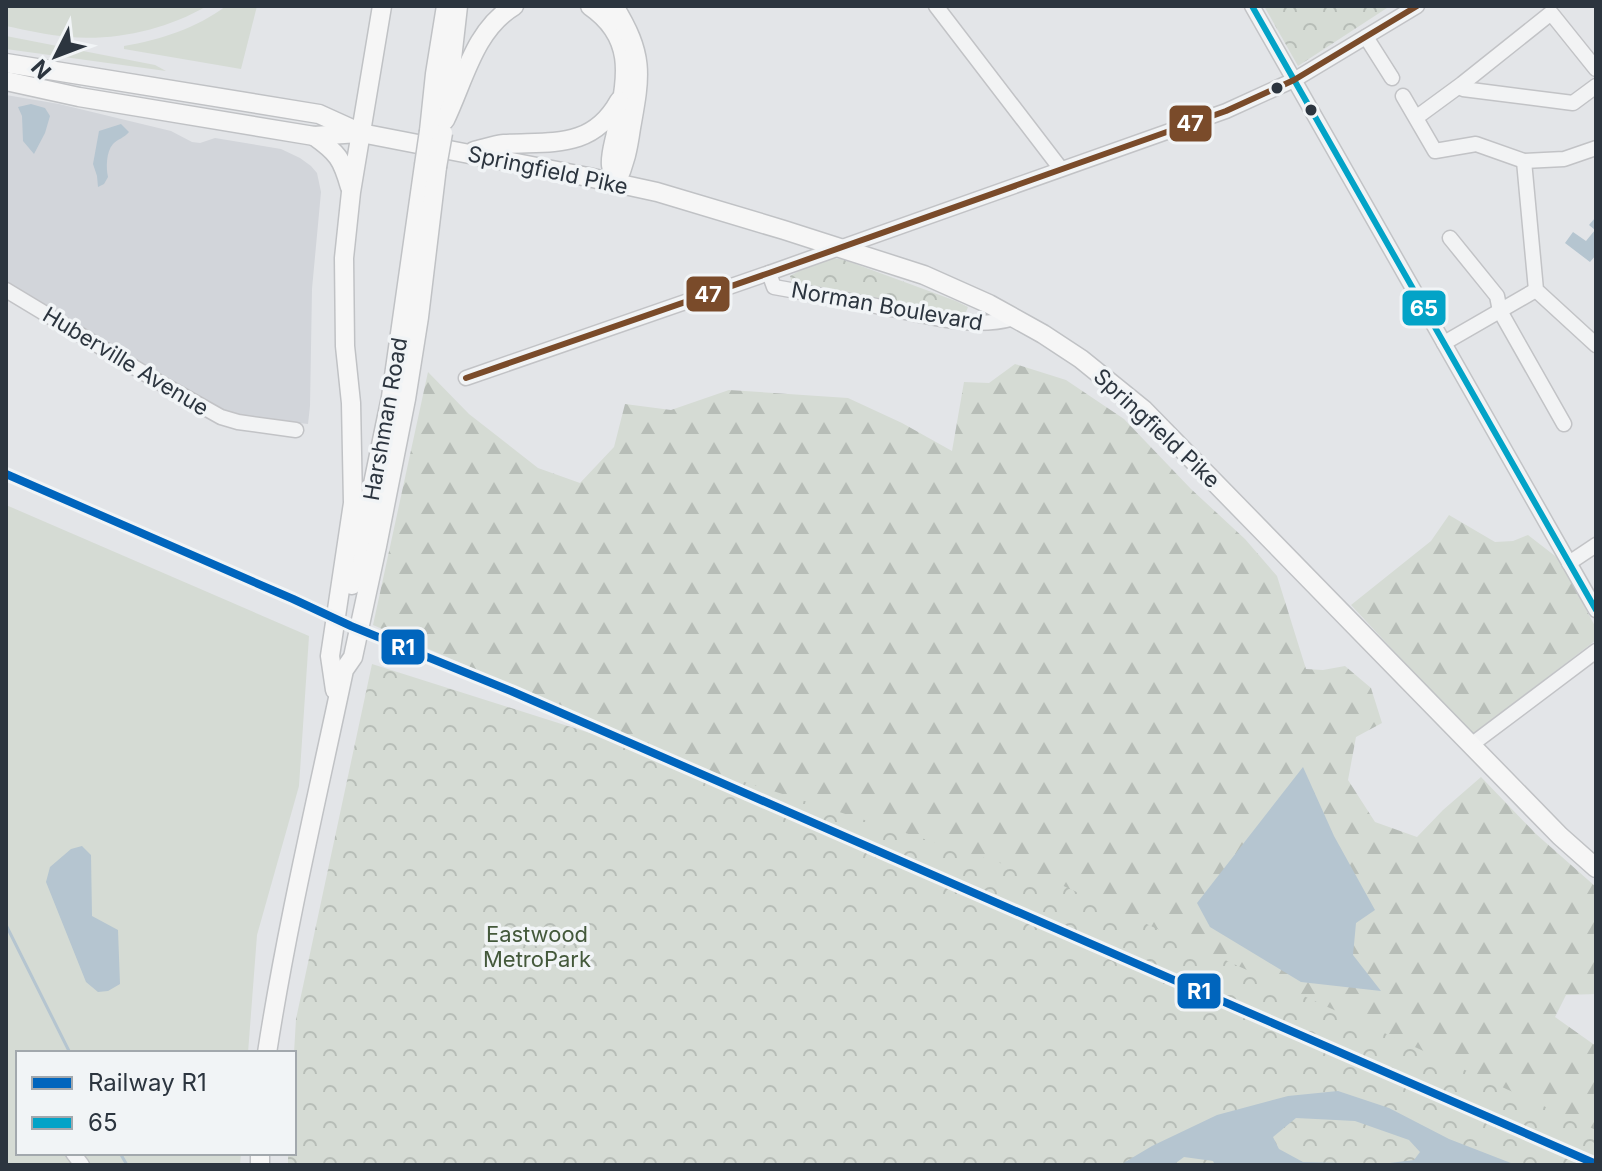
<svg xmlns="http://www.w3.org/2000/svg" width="1602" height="1171" font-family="Inter,sans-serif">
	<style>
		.built { fill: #d2d5da }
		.green { fill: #d5dbd4 }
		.forest { fill: url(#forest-firs) }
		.park { fill: url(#park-crowns) }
		.water { fill: #b5c5d0; fill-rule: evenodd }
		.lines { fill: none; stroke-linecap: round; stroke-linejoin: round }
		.stream { stroke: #b5c5d0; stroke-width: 3 }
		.minor-casing { stroke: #c2c3c6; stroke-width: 17 }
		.major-casing { stroke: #c0c2c5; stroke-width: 21 }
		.minor { stroke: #f2f3f4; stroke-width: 14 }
		.major { stroke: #f6f6f6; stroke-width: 18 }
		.major-bridge-casing { stroke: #c0c2c5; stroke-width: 21; stroke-linecap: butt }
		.major-bridge { stroke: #f6f6f6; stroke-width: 18 }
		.bus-1-casing { stroke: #f1f4f6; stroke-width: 12 }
		.bus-2-casing { stroke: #f1f4f6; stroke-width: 12 }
		.bus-1 { stroke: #02a3c7; stroke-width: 6 }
		.bus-2 { stroke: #7a4b2a; stroke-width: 6 }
		.rail-1-casing { stroke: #f1f4f6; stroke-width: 14 }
		.rail-1 { stroke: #0065bd; stroke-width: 8 }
		.bus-dot { fill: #2c353f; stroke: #f1f4f6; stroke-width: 3 }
		.labels { text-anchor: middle; stroke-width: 7; stroke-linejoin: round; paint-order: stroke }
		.street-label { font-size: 22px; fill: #2c353f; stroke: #f1f4f6 }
		.park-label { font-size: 22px; fill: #44593b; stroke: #f1f4f6 }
		.line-badge { stroke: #f1f4f6; stroke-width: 3 }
		.badge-label { font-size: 22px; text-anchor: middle; font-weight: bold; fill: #fff }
	</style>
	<defs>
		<pattern id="forest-firs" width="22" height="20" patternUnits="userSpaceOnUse" patternTransform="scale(2)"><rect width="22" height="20" fill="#d5dbd4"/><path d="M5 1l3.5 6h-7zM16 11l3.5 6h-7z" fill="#b7bdb7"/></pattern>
		<pattern id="park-crowns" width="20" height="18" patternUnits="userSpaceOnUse" patternTransform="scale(2)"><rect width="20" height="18" fill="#d5dbd4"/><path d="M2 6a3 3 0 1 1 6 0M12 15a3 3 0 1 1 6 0" fill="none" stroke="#b7bdb7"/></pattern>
	</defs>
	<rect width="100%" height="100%" fill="#e3e5e8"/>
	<path class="built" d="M6,95L59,104L171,131L192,142L200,143L215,138L281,149L300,158L311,166L317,173L321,192L312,289L310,406L308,424L234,416L208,405L6,283Z"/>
	<g class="green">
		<path d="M6,6H207C165,30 116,41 68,37C47,35 26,30 6,26Z"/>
		<path d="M226,6H257L241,69L124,49V46C160,40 197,28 226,6Z"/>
		<path d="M6,36L155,65L166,71L6,49Z"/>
		<path d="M6,505L309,636L299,786L257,935L248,1053H18V1153H241L240,1165H6Z"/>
	</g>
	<g class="forest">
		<path d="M1015,364L1066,380L1124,419L1191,489L1245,539L1277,576L1306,669L1323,670L1345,666L1371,688L1382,723L1356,737L1348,780L1375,822L1417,837L1443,810L1481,777L1536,834L1596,887V994L1566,995L1555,1017L1596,1046V1155L373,625L428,372L469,414L538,468L580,483L614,447L625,404L671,410L729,390L848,398L902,423L952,451L964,382L989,383Z"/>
		<path d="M1449,515L1495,542L1513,541L1528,535L1559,559L1596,628V640L1472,735L1351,605L1431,541Z"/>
	</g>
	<g class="park">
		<path d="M1264,6H1390L1298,66Z"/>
		<path d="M828,258L842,259L956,301L968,307L964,317L792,284L790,276L815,262Z"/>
		<path d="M372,664L1044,877L1596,1130V1165H288V1153H294V1053L296,1019Z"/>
	</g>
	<g class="water">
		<path d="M31,104L45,108L50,116L45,133L34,154L23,141L22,116L18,107Z"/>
		<path d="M121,124L129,132C124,138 118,139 113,144C106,152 106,168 108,177L104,184L98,187L97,176L93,164L99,131Z"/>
		<path d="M1595,218L1596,255L1590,262L1565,243L1573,232L1586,241L1595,230L1589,225Z"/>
		<path d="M1303,767L1334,836L1375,910L1356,923L1353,955L1381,991L1301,982L1210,927L1197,903Z"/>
		<path d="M82,846L91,855L92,916L118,930L120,984L108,991L98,992L86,982L46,882L50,867L71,849Z"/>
		<path d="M1338,1091L1389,1108L1449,1139L1516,1165H1215L1213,1161L1184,1157L1173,1165H1120L1152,1146L1217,1115L1288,1096ZM1296,1118L1355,1121L1409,1140L1420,1152L1414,1160L1382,1164L1303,1162L1279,1149L1273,1137Z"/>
	</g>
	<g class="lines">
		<g class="stream">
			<path d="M6,925L70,1053"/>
			<path d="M120,1153L127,1165"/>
		</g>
		<defs>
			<g id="minor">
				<path d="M936,6L1061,169"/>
				<path d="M1252,6L1596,610"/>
				<path d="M1366,37L1392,78"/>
				<path d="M1463,89L1573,103L1596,86"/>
				<path d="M1403,96L1435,151L1476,144L1524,161L1564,159L1596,148"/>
				<path d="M1417,117L1462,84L1551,13L1596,69"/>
				<path d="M1524,161L1536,290L1596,345"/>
				<path d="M1450,238L1497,296L1500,311L1564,424"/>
				<path d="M769,273L774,287C813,294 852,301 891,309C932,317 973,330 1014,318"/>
				<path d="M6,290L157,381L221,417L238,422L296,430"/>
				<path d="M1444,343L1536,290"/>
				<path d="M466,378L769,273L1226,111L1294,80L1417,6"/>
				<path d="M1569,563L1596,545"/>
				<path d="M1471,745L1596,651"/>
				<path d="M73,1153L82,1165"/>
			</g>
			<g id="major">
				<path d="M590,6C639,40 625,83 616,133C614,143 610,155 611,165C612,171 615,177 616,183"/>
				<path d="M614,6C644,55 641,73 631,128C628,149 625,164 616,183"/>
				<path d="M6,63L319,114L361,133L588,177L657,192L784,230L924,275L989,304L1043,334L1081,359L1144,410L1560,836L1596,868"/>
				<path d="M6,81L79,97L314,136L359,133"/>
				<path d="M447,103L458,6"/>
				<path d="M445,120C464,81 474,30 514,6"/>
				<path d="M429,131L435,74L446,6"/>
				<path d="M314,136C338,153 342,159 350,187"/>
				<path d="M474,151C483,149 494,145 504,144C550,141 592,150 619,101"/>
				<path d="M352,585L391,397L424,165"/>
				<path d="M335,690L330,656L353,503L351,403L345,346L344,258L351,192L382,6"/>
				<path d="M267,1053C287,924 317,798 344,670L353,657L377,546L406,399L419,317L437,167"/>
				<path d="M260,1165V1153"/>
			</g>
		</defs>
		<use href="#minor" class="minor-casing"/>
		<use href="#major" class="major-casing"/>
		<use href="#minor" class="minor"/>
		<use href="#major" class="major"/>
		<defs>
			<g id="major-bridge">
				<path d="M424,165L429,131"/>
				<path d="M437,167L443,133"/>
			</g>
		</defs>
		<use href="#major-bridge" class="major-bridge-casing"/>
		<use href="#major-bridge" class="major-bridge"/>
		<defs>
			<path id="bus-1" d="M1252,6L1596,610"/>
			<path id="bus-2" d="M466,378L769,273L1226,111L1294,80L1417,6"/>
		</defs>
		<use href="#bus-1" class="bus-1-casing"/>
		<use href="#bus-2" class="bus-2-casing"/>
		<use href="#bus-1" class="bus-1"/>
		<use href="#bus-2" class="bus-2"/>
		<defs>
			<path id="rail-1" d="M6,474L293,599L351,626L511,691L1596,1164"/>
		</defs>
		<use href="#rail-1" class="rail-1-casing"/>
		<use href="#rail-1" class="rail-1"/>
	</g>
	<g class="bus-dot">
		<circle cx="1277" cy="88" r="7"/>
		<circle cx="1311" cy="110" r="7"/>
	</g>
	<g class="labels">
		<g class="street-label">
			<text transform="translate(548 170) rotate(12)" y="8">Springfield Pike</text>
			<text transform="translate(887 306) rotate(10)" y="8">Norman Boulevard</text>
			<text transform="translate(126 361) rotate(31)" y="8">Huberville Avenue</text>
			<text transform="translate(385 419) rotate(-80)" y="8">Harshman Road</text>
			<text transform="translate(1157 428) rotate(43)" y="8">Springfield Pike</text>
		</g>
		<g class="park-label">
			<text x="537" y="942">Eastwood<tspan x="537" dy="25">MetroPark</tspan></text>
		</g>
	</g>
	<g class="line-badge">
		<rect x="1168" y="104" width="45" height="39" rx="8" fill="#7a4b2a"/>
		<rect x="685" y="275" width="46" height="38" rx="8" fill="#7a4b2a"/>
		<rect x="1401" y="289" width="46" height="38" rx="8" fill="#02a3c7"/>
		<rect x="380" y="628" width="46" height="38" rx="8" fill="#0065bd"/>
		<rect x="1176" y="972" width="46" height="38" rx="8" fill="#0065bd"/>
	</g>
	<g class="badge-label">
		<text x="1190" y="131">47</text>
		<text x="708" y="302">47</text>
		<text x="1424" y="316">65</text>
		<text x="403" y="655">R1</text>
		<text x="1199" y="999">R1</text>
	</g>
	<rect width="1602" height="1171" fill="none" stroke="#2c353f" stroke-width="16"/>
	<rect x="16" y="1051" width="280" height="104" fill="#f1f4f6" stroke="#a2a8ad" stroke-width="2"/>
	<rect x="32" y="1077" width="40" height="12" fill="#0065bd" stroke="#a2a8ad" stroke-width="2"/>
	<text x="88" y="1091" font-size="24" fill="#2c353f">Railway R1</text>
	<rect x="32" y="1117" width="40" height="12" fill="#02a3c7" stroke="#a2a8ad" stroke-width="2"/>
	<text x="88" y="1131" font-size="24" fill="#2c353f">65</text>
	<g transform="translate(56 56) rotate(228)" stroke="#f1f4f6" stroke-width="6" paint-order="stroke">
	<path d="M0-6L14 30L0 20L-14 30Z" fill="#2c353f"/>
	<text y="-12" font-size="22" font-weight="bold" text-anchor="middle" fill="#2c353f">N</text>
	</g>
</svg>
